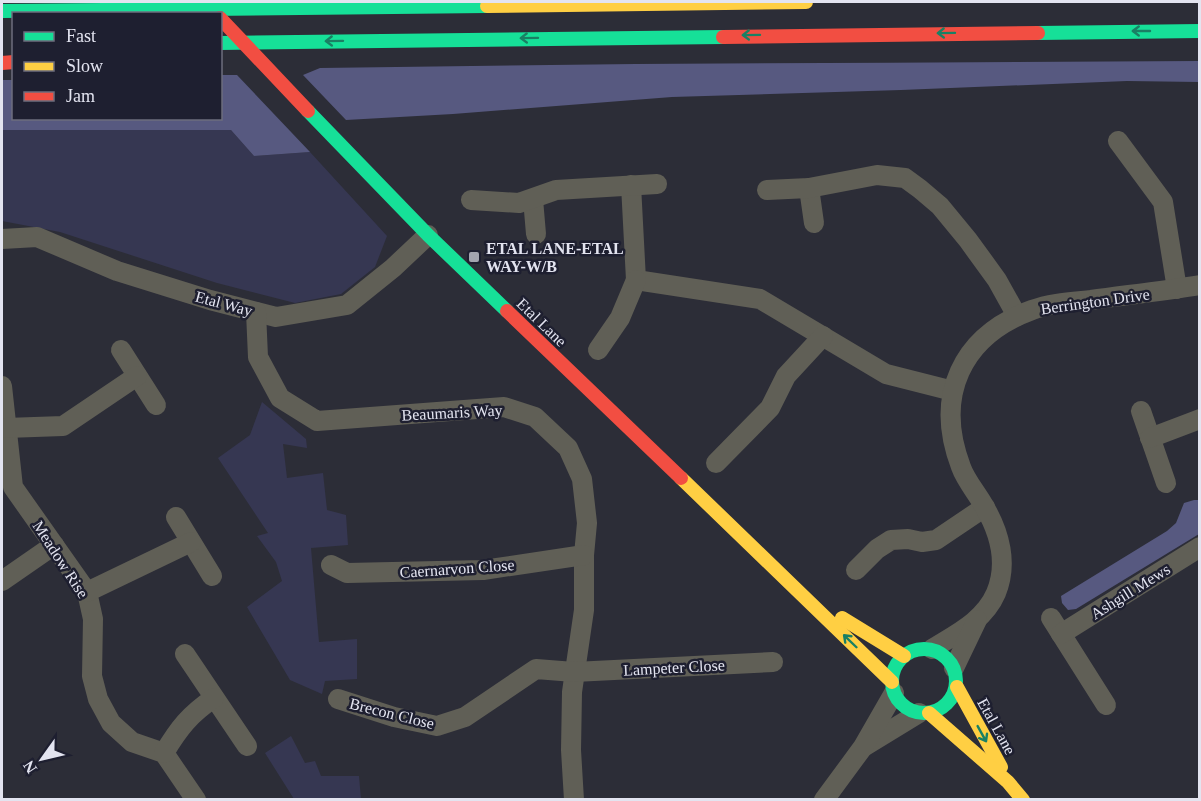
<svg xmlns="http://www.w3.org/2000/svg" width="1201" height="801" font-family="'Times New Roman',serif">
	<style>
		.green { fill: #363752 }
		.forest { fill: #575980 }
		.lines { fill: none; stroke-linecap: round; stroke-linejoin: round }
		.street { stroke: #605f56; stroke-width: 20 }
		.fast { stroke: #16e098; stroke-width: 14 }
		.slow { stroke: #ffcf43; stroke-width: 14 }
		.jam { stroke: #f24e42; stroke-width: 14 }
		.jam-bridge { stroke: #f24e42; stroke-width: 14 }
		.oneway { stroke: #1a8064 }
		.poi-dot { fill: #a3a4af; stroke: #1e1f30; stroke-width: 2 }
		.labels { text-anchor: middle; stroke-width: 5; stroke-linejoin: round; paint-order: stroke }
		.poi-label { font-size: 16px; font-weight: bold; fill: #e3e4f0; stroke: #1e1f30; text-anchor: start }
		.street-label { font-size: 16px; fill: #e3e4f0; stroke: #1e1f30 }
	</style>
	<rect width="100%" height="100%" fill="#2c2d37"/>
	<g class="green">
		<path d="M2,130H231L254,156L310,152L387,236L375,267L341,294L295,303L217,283L60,232L2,221Z"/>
		<path d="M262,402L306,439L307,448L283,444L287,478L323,473L327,510L346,515L348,545L311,548L319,642L357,639V679L325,681L322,694L290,680L247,607L282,581L276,562L257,536L268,533L218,458L250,435Z"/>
		<path d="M291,736L305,763L315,761L321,776H359L361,799H294L265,753Z"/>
	</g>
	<g class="forest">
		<path d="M1200,61L1199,82L1127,81L901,90L672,97L453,114L346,120L303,75L320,68C613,63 907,63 1200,61Z"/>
		<path d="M221,75H237L310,152L254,156L231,130H2V80H13L14,118H220Z"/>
		<path d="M1194,500H1199V534L1076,609L1068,610L1062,603L1061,596L1167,531L1176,523L1184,503Z"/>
	</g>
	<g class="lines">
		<g class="street">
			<path d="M1118,141L1163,202L1177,289"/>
			<path d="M631,185L636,280L760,299L886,374L953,391"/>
			<path d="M809,188L814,223"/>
			<path d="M767,190L809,188L877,175L905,178L920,189L940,206L968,240L997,280L1017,316"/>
			<path d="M533,199L536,234"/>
			<path d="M471,200L519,203L556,190L657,184"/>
			<path d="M2,239L37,237L117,271L210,300L276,317L347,305L393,268L428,235"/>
			<path d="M256,312L258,357L280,398L317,421L504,407L535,417L568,448L582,479L587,523L584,555V610L572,692L571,750L574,800"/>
			<path d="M121,350L156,405"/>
			<path d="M598,350L620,318L636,280"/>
			<path d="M2,386L13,487L87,592L93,619L92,676L98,699L111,723L132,742L164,753L196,800"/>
			<path d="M1141,411L1166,483"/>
			<path d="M6,428L63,426L137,376"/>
			<path d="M1150,438L1200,419"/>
			<path d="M716,463L770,408L786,376L823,336"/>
			<path d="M176,517L212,576"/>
			<path d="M331,565L347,573L483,570L584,555"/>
			<path d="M856,570L877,549L891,540L908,539L922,542L936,540L985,507"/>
			<path d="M2,581L54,545"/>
			<path d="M87,592L191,542"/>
			<path d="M1051,618L1106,705"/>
			<path d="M1061,634L1200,547"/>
			<path d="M932,649C956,634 984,621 996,593C1008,564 1000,533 984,506C977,493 966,481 961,467C934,396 961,336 1032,310C1051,303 1072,302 1091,300C1127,295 1163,291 1200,285"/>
			<path d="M185,654L247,746"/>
			<path d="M954,668L977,620"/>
			<path d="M338,699L394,717L437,726L465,717L536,669L574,672L773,662"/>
			<path d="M865,746L919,713"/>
			<path d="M164,753C179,728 190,714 214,698"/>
			<path d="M824,800L863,747L894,693"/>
		</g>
		<g class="fast">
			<path d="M2,11L487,6"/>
			<path d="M1038,33L1200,31"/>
			<path d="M220,43L723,37"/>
			<path d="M308,111L428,235L507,311"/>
			<circle cx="924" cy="681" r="32"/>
		</g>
		<g class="slow">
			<path d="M487,6L806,2"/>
			<path d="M681,478L892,682"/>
			<path d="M842,618L904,656"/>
			<path d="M957,687L1001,767"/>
			<path d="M929,713L1008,782L1023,800"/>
		</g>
		<g class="jam">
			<path d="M723,37L1038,33"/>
			<path d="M2,63L14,62"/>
			<path d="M507,311L681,478"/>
		</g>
		<path class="jam-bridge" d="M220,18L308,111"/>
	</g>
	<defs><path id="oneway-shaft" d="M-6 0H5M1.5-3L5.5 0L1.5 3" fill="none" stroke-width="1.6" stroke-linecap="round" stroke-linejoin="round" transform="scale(1.5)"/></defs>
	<g class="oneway">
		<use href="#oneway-shaft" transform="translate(1141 31) rotate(180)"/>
		<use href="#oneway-shaft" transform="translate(946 33) rotate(179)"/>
		<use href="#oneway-shaft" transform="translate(751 35) rotate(179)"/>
		<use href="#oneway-shaft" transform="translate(529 38) rotate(179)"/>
		<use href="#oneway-shaft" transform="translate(334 41) rotate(179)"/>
		<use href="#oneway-shaft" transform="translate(850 641) rotate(-136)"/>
		<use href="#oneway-shaft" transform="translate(982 734) rotate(61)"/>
	</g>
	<rect class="poi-dot" x="468" y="251" width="12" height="12" rx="3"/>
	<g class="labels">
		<g class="poi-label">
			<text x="486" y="254">ETAL LANE-ETAL<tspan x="486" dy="18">WAY-W/B</tspan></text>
		</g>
		<g class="street-label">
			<text transform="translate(1095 301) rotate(-8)" y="6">Berrington Drive</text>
			<text transform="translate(224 303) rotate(15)" y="6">Etal Way</text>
			<text transform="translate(542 322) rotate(44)" y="6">Etal Lane</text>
			<text transform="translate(452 412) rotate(-3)" y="6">Beaumaris Way</text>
			<text transform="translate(61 559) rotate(57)" y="6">Meadow Rise</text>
			<text transform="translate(457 568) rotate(-4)" y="6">Caernarvon Close</text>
			<text transform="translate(1130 591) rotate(-32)" y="6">Ashgill Mews</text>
			<text transform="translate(674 667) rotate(-3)" y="6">Lampeter Close</text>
			<text transform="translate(392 713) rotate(14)" y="6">Brecon Close</text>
			<text transform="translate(997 726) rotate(61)" y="6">Etal Lane</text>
		</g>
	</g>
	<rect width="1201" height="801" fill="none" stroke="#e3e4f0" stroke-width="6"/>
	<rect x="12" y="12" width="210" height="108" fill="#1e1f30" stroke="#6d6e7d" stroke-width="1.5"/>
	<rect x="24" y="32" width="30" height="9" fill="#16e098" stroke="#6d6e7d" stroke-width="1.5"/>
	<text x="66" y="42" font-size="18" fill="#e3e4f0">Fast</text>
	<rect x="24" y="62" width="30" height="9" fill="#ffcf43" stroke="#6d6e7d" stroke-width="1.5"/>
	<text x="66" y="72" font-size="18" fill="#e3e4f0">Slow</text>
	<rect x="24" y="92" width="30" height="9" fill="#f24e42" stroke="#6d6e7d" stroke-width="1.5"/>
	<text x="66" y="102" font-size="18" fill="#e3e4f0">Jam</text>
	<g transform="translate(42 759) rotate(236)" stroke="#1e1f30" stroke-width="4.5" paint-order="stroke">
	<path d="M0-4.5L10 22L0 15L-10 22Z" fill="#e3e4f0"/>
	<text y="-9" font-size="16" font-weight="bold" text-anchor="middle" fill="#e3e4f0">N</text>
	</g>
</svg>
